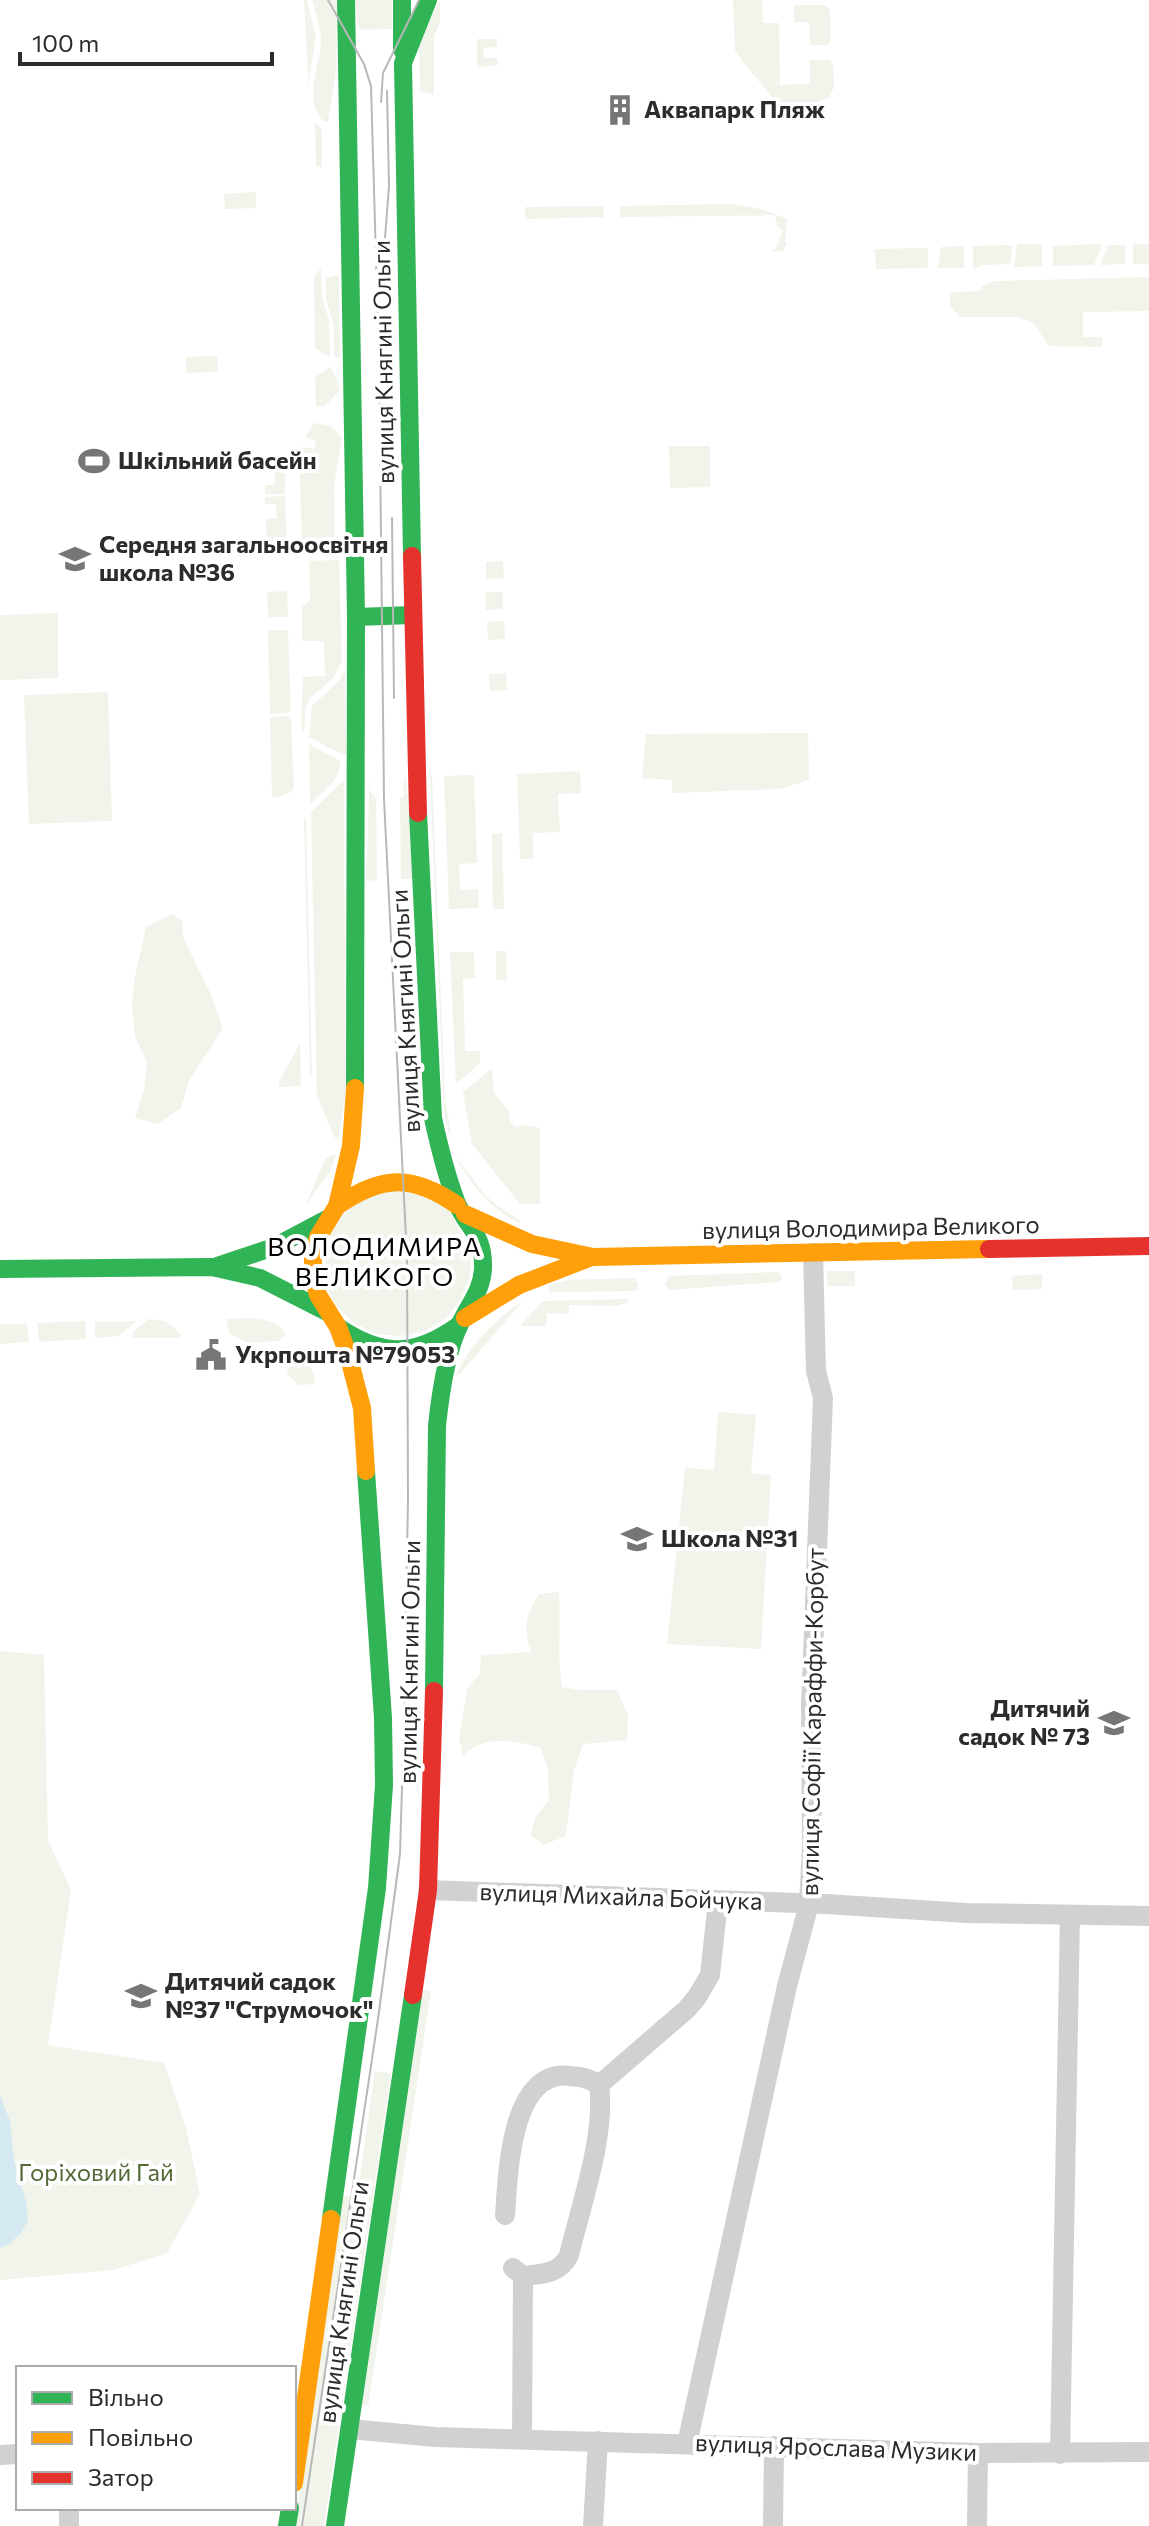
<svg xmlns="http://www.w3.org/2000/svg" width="1149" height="2526" font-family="Commissioner,sans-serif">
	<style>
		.green { fill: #f0f4ea }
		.water { fill: #d5e9f2 }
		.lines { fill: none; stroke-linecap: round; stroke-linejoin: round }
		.street { stroke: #d1d1d1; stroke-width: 20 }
		.fast { stroke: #30b455; stroke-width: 18 }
		.slow { stroke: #ff9f0a; stroke-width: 18 }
		.jam { stroke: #e5322d; stroke-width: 18 }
		.tram { stroke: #b8b8b8; stroke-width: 2 }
		.labels { text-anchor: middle; stroke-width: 8; stroke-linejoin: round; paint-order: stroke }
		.poi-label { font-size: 24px; font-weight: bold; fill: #2c2c2c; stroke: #fff; text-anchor: start }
		.street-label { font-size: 24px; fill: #2c2c2c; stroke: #fff }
		.park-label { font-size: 24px; fill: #536938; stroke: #fff }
		.neighbourhood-label { font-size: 26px; letter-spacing: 2px; fill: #000; stroke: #fff }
	</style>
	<rect width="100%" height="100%" fill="#fff"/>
	<g class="green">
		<path d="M304,0H307L316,37L309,78V93Z"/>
		<path d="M312,0H337L336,71L328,122L323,121C302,97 321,67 321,39C320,26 315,12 312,0Z"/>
		<path d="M355,0H392V29L362,30L358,26Z"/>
		<path d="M440,0V22L434,37V95L420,91L419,41Z"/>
		<path d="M733,0H762L763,23H779L780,85L810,84V60H829L833,64L834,87L829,98L818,102H782L774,99L742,61L735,50Z"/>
		<path d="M794,5H825L830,10L831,40L827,45H810L809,22H794Z"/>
		<path d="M477,39H497V47L483,48L484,58H497L498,65L477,67Z"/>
		<path d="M315,122L322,130V167H316Z"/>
		<path d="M256,192V208L225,209L224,194Z"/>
		<path d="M731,204L762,209L787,219L785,241L787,244L783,251L771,252L776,248L783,231L777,226L775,215L620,217V206Z"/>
		<path d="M603,206L604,217L525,219V207Z"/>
		<path d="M1017,244H1042V266L1014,267Z"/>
		<path d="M1102,244L1094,265L1053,266V246Z"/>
		<rect x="1133" y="244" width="16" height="20"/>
		<path d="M1012,245L1010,264L980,265V268H973V246Z"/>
		<path d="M1108,245H1125V264L1100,265Z"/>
		<path d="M964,246V268H938L941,247Z"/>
		<path d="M928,248V268L876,269L875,249Z"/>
		<path d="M321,269L322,297L329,321L330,357L315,348L314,280L315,274Z"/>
		<path d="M339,275L340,357H334V327L326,298V278Z"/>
		<path d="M1149,277V311L1083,312V337H1102V347L1049,346L1034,324L1019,317H960L950,306V295L954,292L980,291L982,286L995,281Z"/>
		<path d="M217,356L218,372L186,373V357Z"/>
		<path d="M330,367L338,380L339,391L325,406L316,407L315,377Z"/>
		<path d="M314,423L331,426L342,438L334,485L335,547L302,549L300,473L301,470L313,469V453H301L303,447L314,449L316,440L305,437Z"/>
		<path d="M669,446H710V487L670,488Z"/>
		<path d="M275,462H285V494H265V485H275Z"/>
		<path d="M285,496L287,552H267L266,519L277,518L276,504H265V497Z"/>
		<path d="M339,560L342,661L333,678L311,697L306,706L304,734L301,725L303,677L325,676L324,641H302V607L310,601L309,561Z"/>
		<path d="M503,561L504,578L486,579V562Z"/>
		<path d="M287,591L288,617H268L267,592Z"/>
		<path d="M485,592H503V609L486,610Z"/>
		<path d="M58,613V678L0,680V615Z"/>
		<path d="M504,621L505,639L488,640L487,622Z"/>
		<path d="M268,630H288L291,710L287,713L270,714Z"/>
		<path d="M345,670L346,754H341L309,737L312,706L339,681Z"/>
		<path d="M506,673L507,690L490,691L489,674Z"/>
		<path d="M108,692L112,821L29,824L24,695Z"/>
		<path d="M287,716L291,718L294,790L277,798L272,797L270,720V717Z"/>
		<path d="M808,733L809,780L780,789L672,793V780L642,778L646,734Z"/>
		<path d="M309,744L340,761C341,780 323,791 310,805Z"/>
		<path d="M580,771L581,793L558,794L560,832L533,833V859H520L517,774Z"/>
		<path d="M370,773V791L376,800L377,880L366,881Z"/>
		<path d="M406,775L413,879H401L400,799L405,794L403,787Z"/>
		<path d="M430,775L432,776L445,1100L451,1133L449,1134L444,1111Z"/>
		<path d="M474,775L477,863L459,864L460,890L478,889L479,908L449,909L444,776Z"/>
		<path d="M344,780L345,1098L338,1139L335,1138L317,1096L311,812Z"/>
		<path d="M306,816L312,1078L310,1071L304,820Z"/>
		<path d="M502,833L504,909H493L492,834Z"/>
		<path d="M172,914L183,921V937L212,997L223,1028L189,1081L181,1108L158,1124L135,1118L144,1091L147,1062L135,1037L132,1008L134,981L146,927Z"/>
		<path d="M496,951H506L507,980H496Z"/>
		<path d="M450,952H474L475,978L463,979L465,1051H480V1063L456,1084Z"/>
		<path d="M300,1043L301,1086L279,1087V1082Z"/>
		<path d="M492,1068L494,1093L509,1111L510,1121L516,1127L525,1125L540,1128V1204H520L472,1144L463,1092Z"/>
		<path d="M331,1155H336L330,1172L305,1206L325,1160Z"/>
		<path d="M455,1156L485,1195L496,1205L520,1220V1224C489,1208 472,1186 455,1156Z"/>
		<path d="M404,1188L448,1208L471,1252L470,1276L461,1299L446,1318L425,1331L401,1336L376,1334L354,1323L336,1306L325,1285L326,1236L357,1199Z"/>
		<rect x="827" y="1271" width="28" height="15"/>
		<path d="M779,1272L783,1278L779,1282L670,1290L665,1285L669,1276Z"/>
		<path d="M1042,1274V1289L1013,1290L1012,1276Z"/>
		<path d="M634,1278L639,1285L635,1291L549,1292V1285L568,1280Z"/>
		<path d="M629,1299L627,1303L617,1306L569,1305V1314L547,1313L546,1326H520L543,1301Z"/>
		<path d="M523,1301L459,1375L456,1374C471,1344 494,1320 523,1301Z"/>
		<path d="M251,1318C266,1320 278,1321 286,1335L279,1341L246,1343L229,1333L226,1319Z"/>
		<path d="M149,1319L165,1321L181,1334V1338H133V1332Z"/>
		<path d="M85,1321L86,1339L39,1342L37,1323Z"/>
		<path d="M137,1321L118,1336L95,1338V1322Z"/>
		<path d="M0,1324H27L29,1342L0,1344Z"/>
		<path d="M303,1355L315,1376L314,1384L299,1385L288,1375L286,1362L292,1356Z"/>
		<path d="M718,1412L756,1415L751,1473L771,1475L761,1649L667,1644L685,1468L714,1470Z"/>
		<path d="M559,1592C561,1624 557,1656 562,1687L578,1690H617L628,1715L627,1740L583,1744L574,1770L566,1836L543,1845L531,1835L535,1818L549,1800L548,1770L541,1748C516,1740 482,1735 463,1756L459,1738L467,1689L480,1673L481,1655L531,1652C523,1628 525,1616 539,1594Z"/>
		<path d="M0,1651L44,1655L48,1840L71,1890L48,2045L164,2063L186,2128L200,2194L167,2253L114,2270L0,2280Z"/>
		<path d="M423,1990L431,1991L368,2407L362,2404Z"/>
		<path d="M375,2071L391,2073L324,2526H295L342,2196L357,2198Z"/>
	</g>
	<path class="water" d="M0,2095L10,2121L14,2161L26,2202L28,2220L21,2233L9,2244L0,2248Z"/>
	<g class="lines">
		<g class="street">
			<path d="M428,1890L826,1904L967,1913L1149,1916"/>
			<path d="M505,2215C508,2175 510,2068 570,2076C582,2077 589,2078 599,2085L687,2009L697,1997L710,1975L718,1901"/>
			<path d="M513,2268L523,2276C542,2274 560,2274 569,2255C581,2205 606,2135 599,2085"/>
			<path d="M350,2429L435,2437L978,2453L1149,2452"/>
			<path d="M522,2439L523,2276"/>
			<path d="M687,2444L787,1986L809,1904L812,1846L811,1706L823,1398L816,1371L813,1253"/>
			<path d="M1060,2454L1070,1915"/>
			<path d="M0,2455L18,2454"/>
			<path d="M69,2508V2526"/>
			<path d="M593,2526L598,2441"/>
			<path d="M773,2526L774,2446"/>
			<path d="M977,2526L978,2453"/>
		</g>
		<g class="fast">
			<path d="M346,0L356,617L355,1088"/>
			<path d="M402,0V50"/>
			<path d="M412,556L403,63L428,0"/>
			<path d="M356,617L412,615"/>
			<path d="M418,813L433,1118C439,1146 446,1174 456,1201C466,1228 484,1232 483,1268C482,1291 469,1304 460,1324C447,1350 440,1397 437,1426L434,1691"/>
			<path d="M217,1266L274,1247L327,1219"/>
			<path d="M0,1269L212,1267L260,1278L327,1312"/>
			<path d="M338,1327C383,1357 415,1357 459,1325"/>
			<path d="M331,2219L377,1888L384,1785L383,1718L366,1471"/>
			<path d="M287,2526L290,2508"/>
			<path d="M335,2526L413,1995"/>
		</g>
		<g class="slow">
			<path d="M355,1088L351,1146L337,1206L318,1237L313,1256V1276L318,1295L338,1327L348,1354L362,1408L366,1471"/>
			<path d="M337,1206C382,1175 412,1174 457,1205"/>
			<path d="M465,1214L532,1244L593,1257L989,1249"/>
			<path d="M465,1318L519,1285L589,1258"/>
			<path d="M294,2483L331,2219"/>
		</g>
		<g class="jam">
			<path d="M412,556L418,813"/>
			<path d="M989,1249L1149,1246"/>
			<path d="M413,1995L428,1890L434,1691"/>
		</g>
		<g class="tram">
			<path d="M381,102L383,73L419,0"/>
			<path d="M384,251L389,186L387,91"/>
			<path d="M392,518L394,698"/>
			<path d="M302,2526L378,2019L400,1854L404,1720L408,1499L407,1258L384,799L379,362L371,86L364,64L328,0"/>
		</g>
	</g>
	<defs>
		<symbol id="building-bare" viewBox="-9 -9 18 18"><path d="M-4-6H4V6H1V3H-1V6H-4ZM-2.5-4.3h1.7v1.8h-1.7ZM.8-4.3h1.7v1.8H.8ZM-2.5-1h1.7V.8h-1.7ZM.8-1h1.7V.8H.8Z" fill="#767676" stroke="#fff" stroke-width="2.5" paint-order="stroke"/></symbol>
		<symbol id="stadium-bare" viewBox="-9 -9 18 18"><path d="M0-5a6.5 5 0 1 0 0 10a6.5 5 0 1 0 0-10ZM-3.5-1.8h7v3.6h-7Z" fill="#767676" stroke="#fff" stroke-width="2.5" paint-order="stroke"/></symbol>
		<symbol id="school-bare" viewBox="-9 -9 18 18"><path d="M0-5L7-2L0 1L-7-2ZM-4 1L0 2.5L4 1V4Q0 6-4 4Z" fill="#767676" stroke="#fff" stroke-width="2.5" paint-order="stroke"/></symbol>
		<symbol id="civic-bare" viewBox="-9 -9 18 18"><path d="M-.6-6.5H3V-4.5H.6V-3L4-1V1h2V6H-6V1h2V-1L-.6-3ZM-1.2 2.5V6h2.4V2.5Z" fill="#767676" stroke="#fff" stroke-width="2.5" paint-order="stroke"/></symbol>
	</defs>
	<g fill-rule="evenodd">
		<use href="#building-bare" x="598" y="88" width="44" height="44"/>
		<use href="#stadium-bare" x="72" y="439" width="44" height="44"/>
		<use href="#school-bare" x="53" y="537" width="44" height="44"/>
		<use href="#civic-bare" x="189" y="1333" width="44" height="44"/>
		<use href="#school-bare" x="615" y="1517" width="44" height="44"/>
		<use href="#school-bare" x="1092" y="1701" width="44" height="44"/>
		<use href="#school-bare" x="119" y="1974" width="44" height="44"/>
	</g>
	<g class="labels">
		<g class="poi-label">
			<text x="644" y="118">Аквапарк Пляж</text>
			<text x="118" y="469">Шкільний басейн</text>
			<text x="99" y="553">Середня загальноосвітня<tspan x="99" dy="28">школа №36</tspan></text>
			<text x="235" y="1363">Укрпошта №79053</text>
			<text x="661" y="1547">Школа №31</text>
			<text x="1090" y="1717" text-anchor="end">Дитячий<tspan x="1090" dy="28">садок № 73</tspan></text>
			<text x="165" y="1990">Дитячий садок<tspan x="165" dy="28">№37 "Струмочок"</tspan></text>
		</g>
		<g class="street-label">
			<text transform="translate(384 362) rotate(-91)" y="8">вулиця Княгині Ольги</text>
			<text transform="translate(406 1011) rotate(-93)" y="8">вулиця Княгині Ольги</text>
			<text transform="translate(871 1228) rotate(-1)" y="8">вулиця Володимира Великого</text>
			<text transform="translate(410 1662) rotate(-89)" y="8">вулиця Княгині Ольги</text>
			<text transform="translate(813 1722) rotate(-89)" y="8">вулиця Софії Караффи-Корбут</text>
			<text transform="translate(621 1897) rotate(2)" y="8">вулиця Михайла Бойчука</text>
			<text transform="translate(344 2302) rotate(-82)" y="8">вулиця Княгині Ольги</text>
			<text transform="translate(836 2448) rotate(2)" y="8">вулиця Ярослава Музики</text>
		</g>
		<g class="park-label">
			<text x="96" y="2181">Горіховий Гай</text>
		</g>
		<g class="neighbourhood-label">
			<text x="375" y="1256">ВОЛОДИМИРА<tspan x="375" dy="30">ВЕЛИКОГО</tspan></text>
		</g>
	</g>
	<rect x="16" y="2366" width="280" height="144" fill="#ffffff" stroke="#ababab" stroke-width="2"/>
	<rect x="32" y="2392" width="40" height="12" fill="#30b455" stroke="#ababab" stroke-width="2"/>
	<text x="88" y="2406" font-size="24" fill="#2c2c2c">Вільно</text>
	<rect x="32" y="2432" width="40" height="12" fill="#ff9f0a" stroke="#ababab" stroke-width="2"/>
	<text x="88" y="2446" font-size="24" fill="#2c2c2c">Повільно</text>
	<rect x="32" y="2472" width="40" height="12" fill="#e5322d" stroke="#ababab" stroke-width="2"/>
	<text x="88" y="2486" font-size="24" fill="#2c2c2c">Затор</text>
	<path d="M20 52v12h252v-12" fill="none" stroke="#2c2c2c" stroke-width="4"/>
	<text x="32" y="52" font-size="24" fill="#2c2c2c" stroke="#ffffff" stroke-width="6" paint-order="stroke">100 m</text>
</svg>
